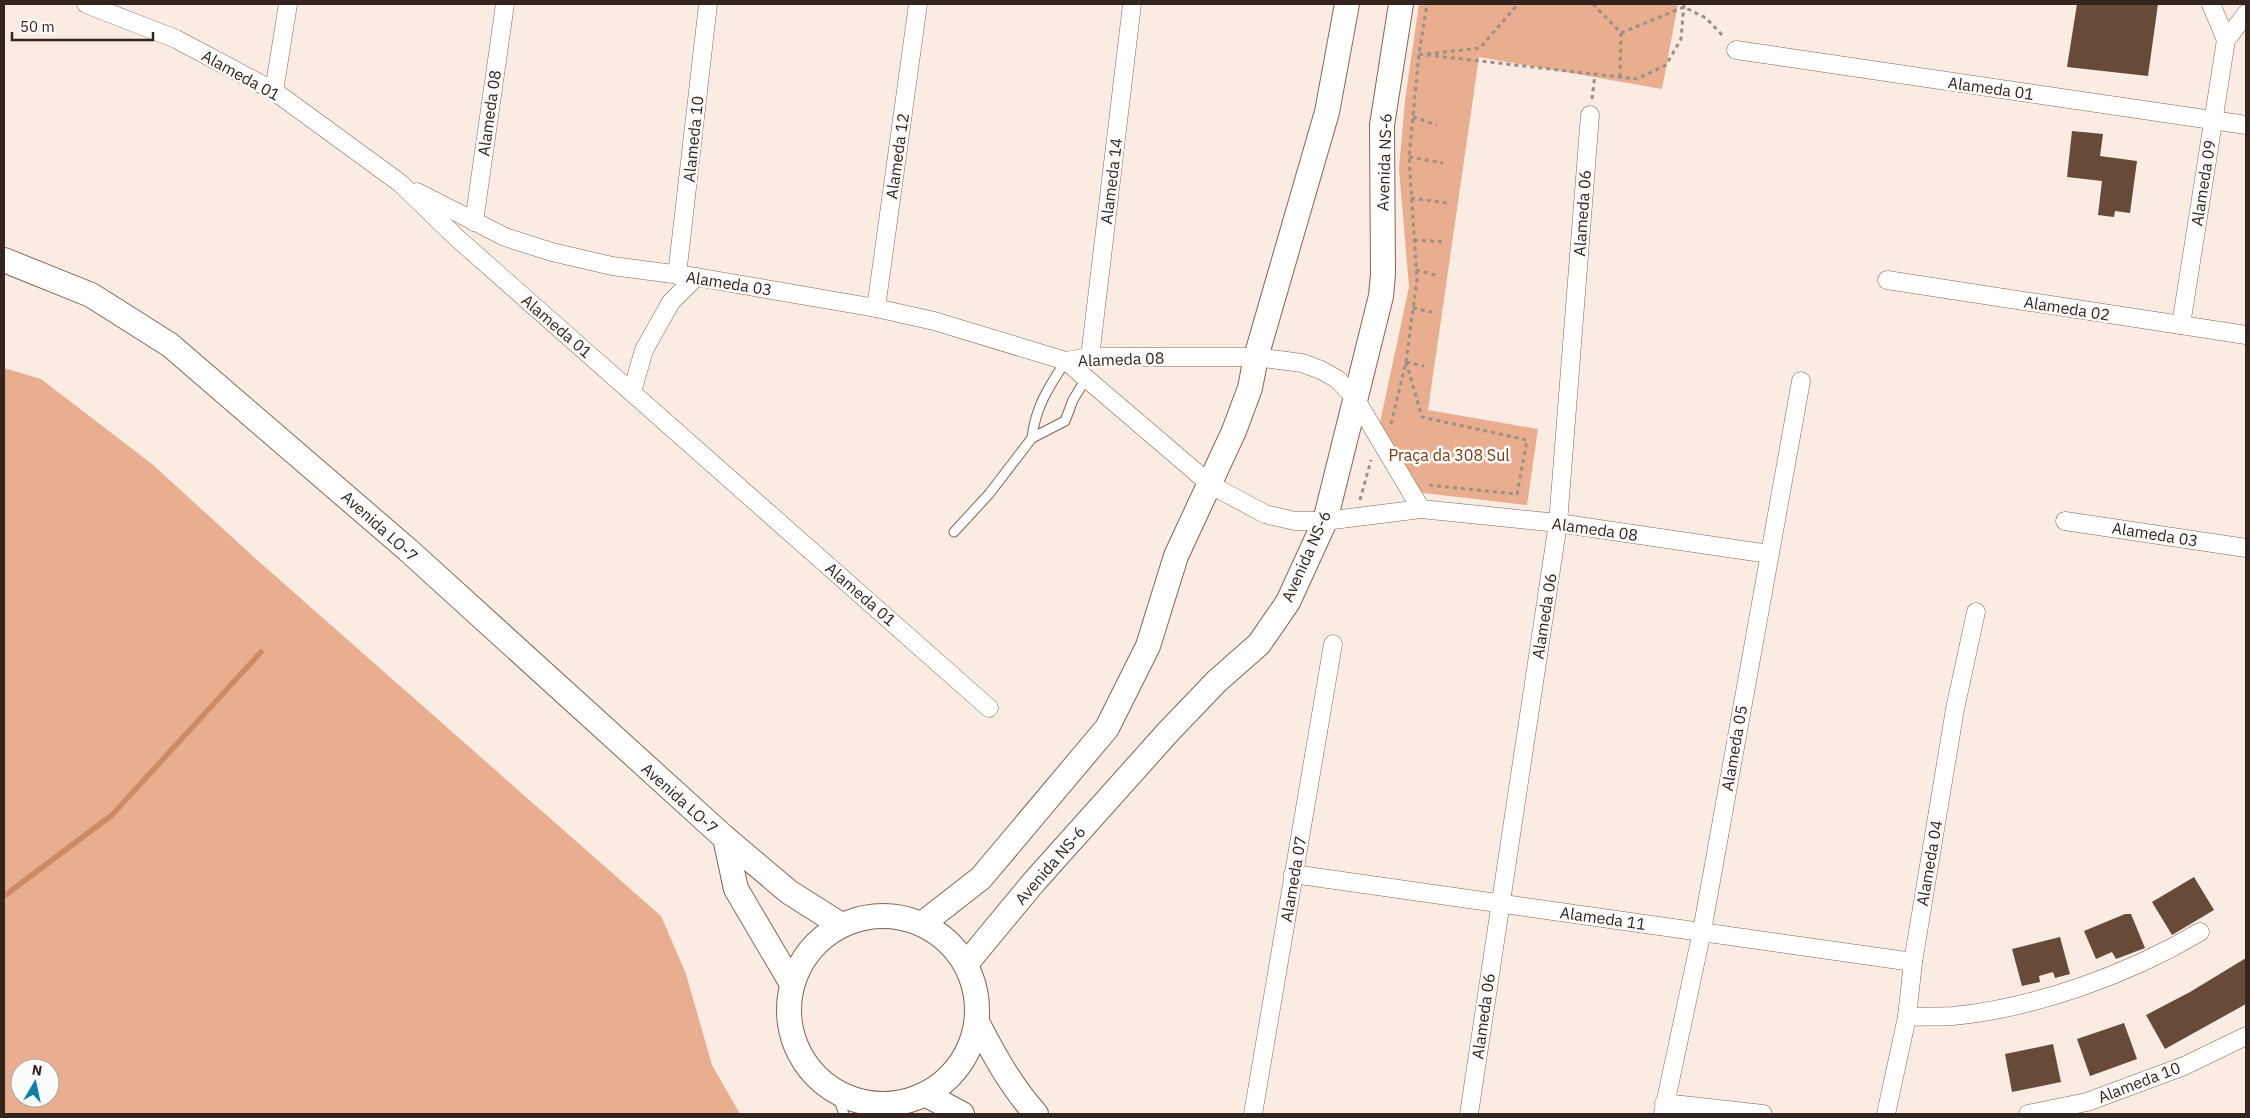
<svg xmlns="http://www.w3.org/2000/svg" width="2250" height="1118" font-family="'IBM Plex Sans',sans-serif">
	<style>
		.green { fill: #e9ae8f; fill-rule: evenodd }
		.lines { fill: none; stroke-linecap: round; stroke-linejoin: round }
		.stream { stroke: #cc8a66; stroke-width: 5.5 }
		.building { fill: #684a39 }
		.lane-casing { stroke: #856554; stroke-width: 11 }
		.street-casing { stroke: #856554; stroke-width: 19 }
		.secondary-casing { stroke: #856554; stroke-width: 26 }
		.path { stroke: #9d8f87; stroke-width: 3; stroke-dasharray: 4 4; stroke-linecap: butt }
		.lane { stroke: #fff; stroke-width: 9 }
		.street { stroke: #fff; stroke-width: 18 }
		.secondary { stroke: #fff; stroke-width: 24 }
		.labels { text-anchor: middle; stroke-width: 5; stroke-linejoin: round; paint-order: stroke }
		.street-label { font-size: 16px; fill: #33251e; stroke: #fbfbfb }
		.park-label { font-size: 16px; fill: #793c14; stroke: #fbfbfb }
	</style>
	<rect width="100%" height="100%" fill="#faebe3"/>
	<g class="green">
		<path d="M1419,4H1678L1662,89L1479,57L1428,410L1538,429L1527,505L1415,492L1379,427L1409,287L1399,169L1405,100Z"/>
		<path d="M4,368L41,379L152,464L256,559L661,916L686,974L712,1065L740,1114H4ZM20,1068H50V1098H20Z"/>
	</g>
	<g class="lines">
		<path class="stream" d="M4,896L112,815L261,652"/>
	</g>
	<g class="building">
		<path d="M2077,4H2158L2148,76L2067,67Z"/>
		<path d="M2072,131L2103,134L2100,156L2137,161L2130,213L2115,211L2114,217L2098,215L2102,181L2067,177Z"/>
		<path d="M2194,877L2214,910L2172,935L2152,902Z"/>
		<path d="M2125,914H2131L2145,948L2116,959L2112,952L2096,959L2084,931Z"/>
		<path d="M2060,937L2070,974L2055,978L2053,972L2039,976L2040,982L2022,986L2012,949Z"/>
		<path d="M2246,958V1004L2165,1049L2146,1015L2190,992Z"/>
		<path d="M2124,1023L2137,1059L2090,1076L2077,1039Z"/>
		<path d="M2053,1044L2061,1082L2012,1092L2005,1054Z"/>
	</g>
	<g class="lines">
		<defs>
			<g id="lane">
				<path d="M1032,438C1035,408 1049,386 1066,361"/>
				<path d="M954,532L989,494L1032,438L1065,421L1073,400L1085,380"/>
				<path d="M835,1090L844,1114"/>
				<path d="M871,1114L878,1103"/>
			</g>
			<g id="street">
				<path d="M86,4L176,39L274,91L400,183L457,238L989,708"/>
				<path d="M2211,4L2226,40"/>
				<path d="M1736,50L2246,125"/>
				<path d="M274,91L288,4"/>
				<path d="M417,192L505,237L552,252L612,266L696,277L876,308L934,321L1066,361L1090,357H1256L1302,363L1321,370L1337,379L1355,398L1421,509"/>
				<path d="M474,222L505,4"/>
				<path d="M677,275L708,4"/>
				<path d="M1887,280L2246,335"/>
				<path d="M876,308L918,4"/>
				<path d="M2181,325L2226,40L2246,14"/>
				<path d="M1090,357L1132,4"/>
				<path d="M1066,361L1211,485L1265,514L1295,521H1325L1421,509L1558,523L1769,554"/>
				<path d="M632,392L644,350L671,302L696,277"/>
				<path d="M2065,521L2246,548"/>
				<path d="M1293,874L1913,962"/>
				<path d="M1907,1017C1922,1016 1938,1017 1953,1016C2036,1008 2129,974 2200,932"/>
				<path d="M1664,1103L1763,1114"/>
				<path d="M1253,1114L1333,644"/>
				<path d="M1469,1114L1558,523L1590,115"/>
				<path d="M1663,1114L1702,931L1801,381"/>
				<path d="M1886,1114L1907,1017L1913,962L1955,709L1976,612"/>
				<path d="M2028,1114L2087,1102L2184,1066L2246,1036"/>
			</g>
			<g id="secondary">
				<path d="M4,260L91,295L170,345L408,550L725,838L789,892L841,925"/>
				<path d="M725,838L736,889L792,984"/>
				<circle cx="883" cy="1010" r="94"/>
				<path d="M922,924L981,878L1107,728L1148,646L1176,556L1234,431L1250,388L1256,357L1327,112L1347,4"/>
				<path d="M966,964L1033,883L1169,731L1217,681L1259,644L1288,602L1325,521L1381,296L1383,274L1382,125L1401,4"/>
				<path d="M977,1022C994,1055 1011,1086 1036,1114"/>
				<path d="M925,1094L962,1114"/>
			</g>
		</defs>
		<use href="#lane" class="lane-casing"/>
		<use href="#street" class="street-casing"/>
		<use href="#secondary" class="secondary-casing"/>
		<g class="path">
			<path d="M1593,4L1621,33L1620,77"/>
			<path d="M1621,33L1684,7L1706,18L1724,37"/>
			<path d="M1419,54L1637,79L1666,65L1681,39L1684,4"/>
			<path d="M1427,54L1480,48L1518,4"/>
			<path d="M1592,99L1595,74"/>
			<path d="M1413,117L1437,125"/>
			<path d="M1409,157L1443,163"/>
			<path d="M1411,198L1447,203"/>
			<path d="M1414,240L1446,242"/>
			<path d="M1416,270L1439,276"/>
			<path d="M1413,308L1432,312"/>
			<path d="M1406,362L1422,417L1527,440L1517,494L1428,485"/>
			<path d="M1406,362L1424,366"/>
			<path d="M1391,424L1406,362L1417,280L1409,157L1419,54L1427,4"/>
			<path d="M1360,500L1371,460"/>
		</g>
		<use href="#lane" class="lane"/>
		<use href="#street" class="street"/>
		<use href="#secondary" class="secondary"/>
	</g>
	<g class="labels">
		<g class="street-label">
			<text transform="translate(241 75) rotate(29)" y="6">Alameda 01</text>
			<text transform="translate(1991 88) rotate(8)" y="6">Alameda 01</text>
			<text transform="translate(489 113) rotate(-82)" y="6">Alameda 08</text>
			<text transform="translate(693 139) rotate(-84)" y="6">Alameda 10</text>
			<text transform="translate(897 156) rotate(-82)" y="6">Alameda 12</text>
			<text transform="translate(1384 162) rotate(-88)" y="6">Avenida NS-6</text>
			<text transform="translate(1111 181) rotate(-83)" y="6">Alameda 14</text>
			<text transform="translate(2203 183) rotate(-81)" y="6">Alameda 09</text>
			<text transform="translate(1582 213) rotate(-86)" y="6">Alameda 06</text>
			<text transform="translate(729 283) rotate(9)" y="6">Alameda 03</text>
			<text transform="translate(2067 308) rotate(9)" y="6">Alameda 02</text>
			<text transform="translate(557 326) rotate(41)" y="6">Alameda 01</text>
			<text transform="translate(1121 359) rotate(-2)" y="6">Alameda 08</text>
			<text transform="translate(380 526) rotate(42)" y="6">Avenida LO-7</text>
			<text transform="translate(1595 529) rotate(8)" y="6">Alameda 08</text>
			<text transform="translate(2155 534) rotate(9)" y="6">Alameda 03</text>
			<text transform="translate(1306 556) rotate(-66)" y="6">Avenida NS-6</text>
			<text transform="translate(861 594) rotate(41)" y="6">Alameda 01</text>
			<text transform="translate(1544 616) rotate(-81)" y="6">Alameda 06</text>
			<text transform="translate(1734 748) rotate(-80)" y="6">Alameda 05</text>
			<text transform="translate(680 798) rotate(42)" y="6">Avenida LO-7</text>
			<text transform="translate(1929 863) rotate(-80)" y="6">Alameda 04</text>
			<text transform="translate(1050 865) rotate(-49)" y="6">Avenida NS-6</text>
			<text transform="translate(1293 879) rotate(-80)" y="6">Alameda 07</text>
			<text transform="translate(1603 918) rotate(8)" y="6">Alameda 11</text>
			<text transform="translate(1483 1016) rotate(-82)" y="6">Alameda 06</text>
			<text transform="translate(2139 1082) rotate(-21)" y="6">Alameda 10</text>
		</g>
		<g class="park-label">
			<text x="1449" y="461">Praça da 308 Sul</text>
		</g>
	</g>
	<rect width="2250" height="1118" fill="none" stroke="#33251e" stroke-width="10"/>
	<g transform="translate(35 1083) rotate(9)"><circle r="24" fill="#fbfbfb" stroke="#aba5a3"/>
	<path d="M0-4L9 19L0 12L-9 19Z" fill="#0d7fa7"/>
	<text y="-8" font-size="14" font-weight="bold" text-anchor="middle" fill="#33251e">N</text>
	</g>
	<path d="M12 32v8h141v-8" fill="none" stroke="#33251e" stroke-width="2.5"/>
	<text x="20" y="32" font-size="15" fill="#33251e" stroke="#fbfbfb" stroke-width="4" paint-order="stroke">50 m</text>
</svg>
